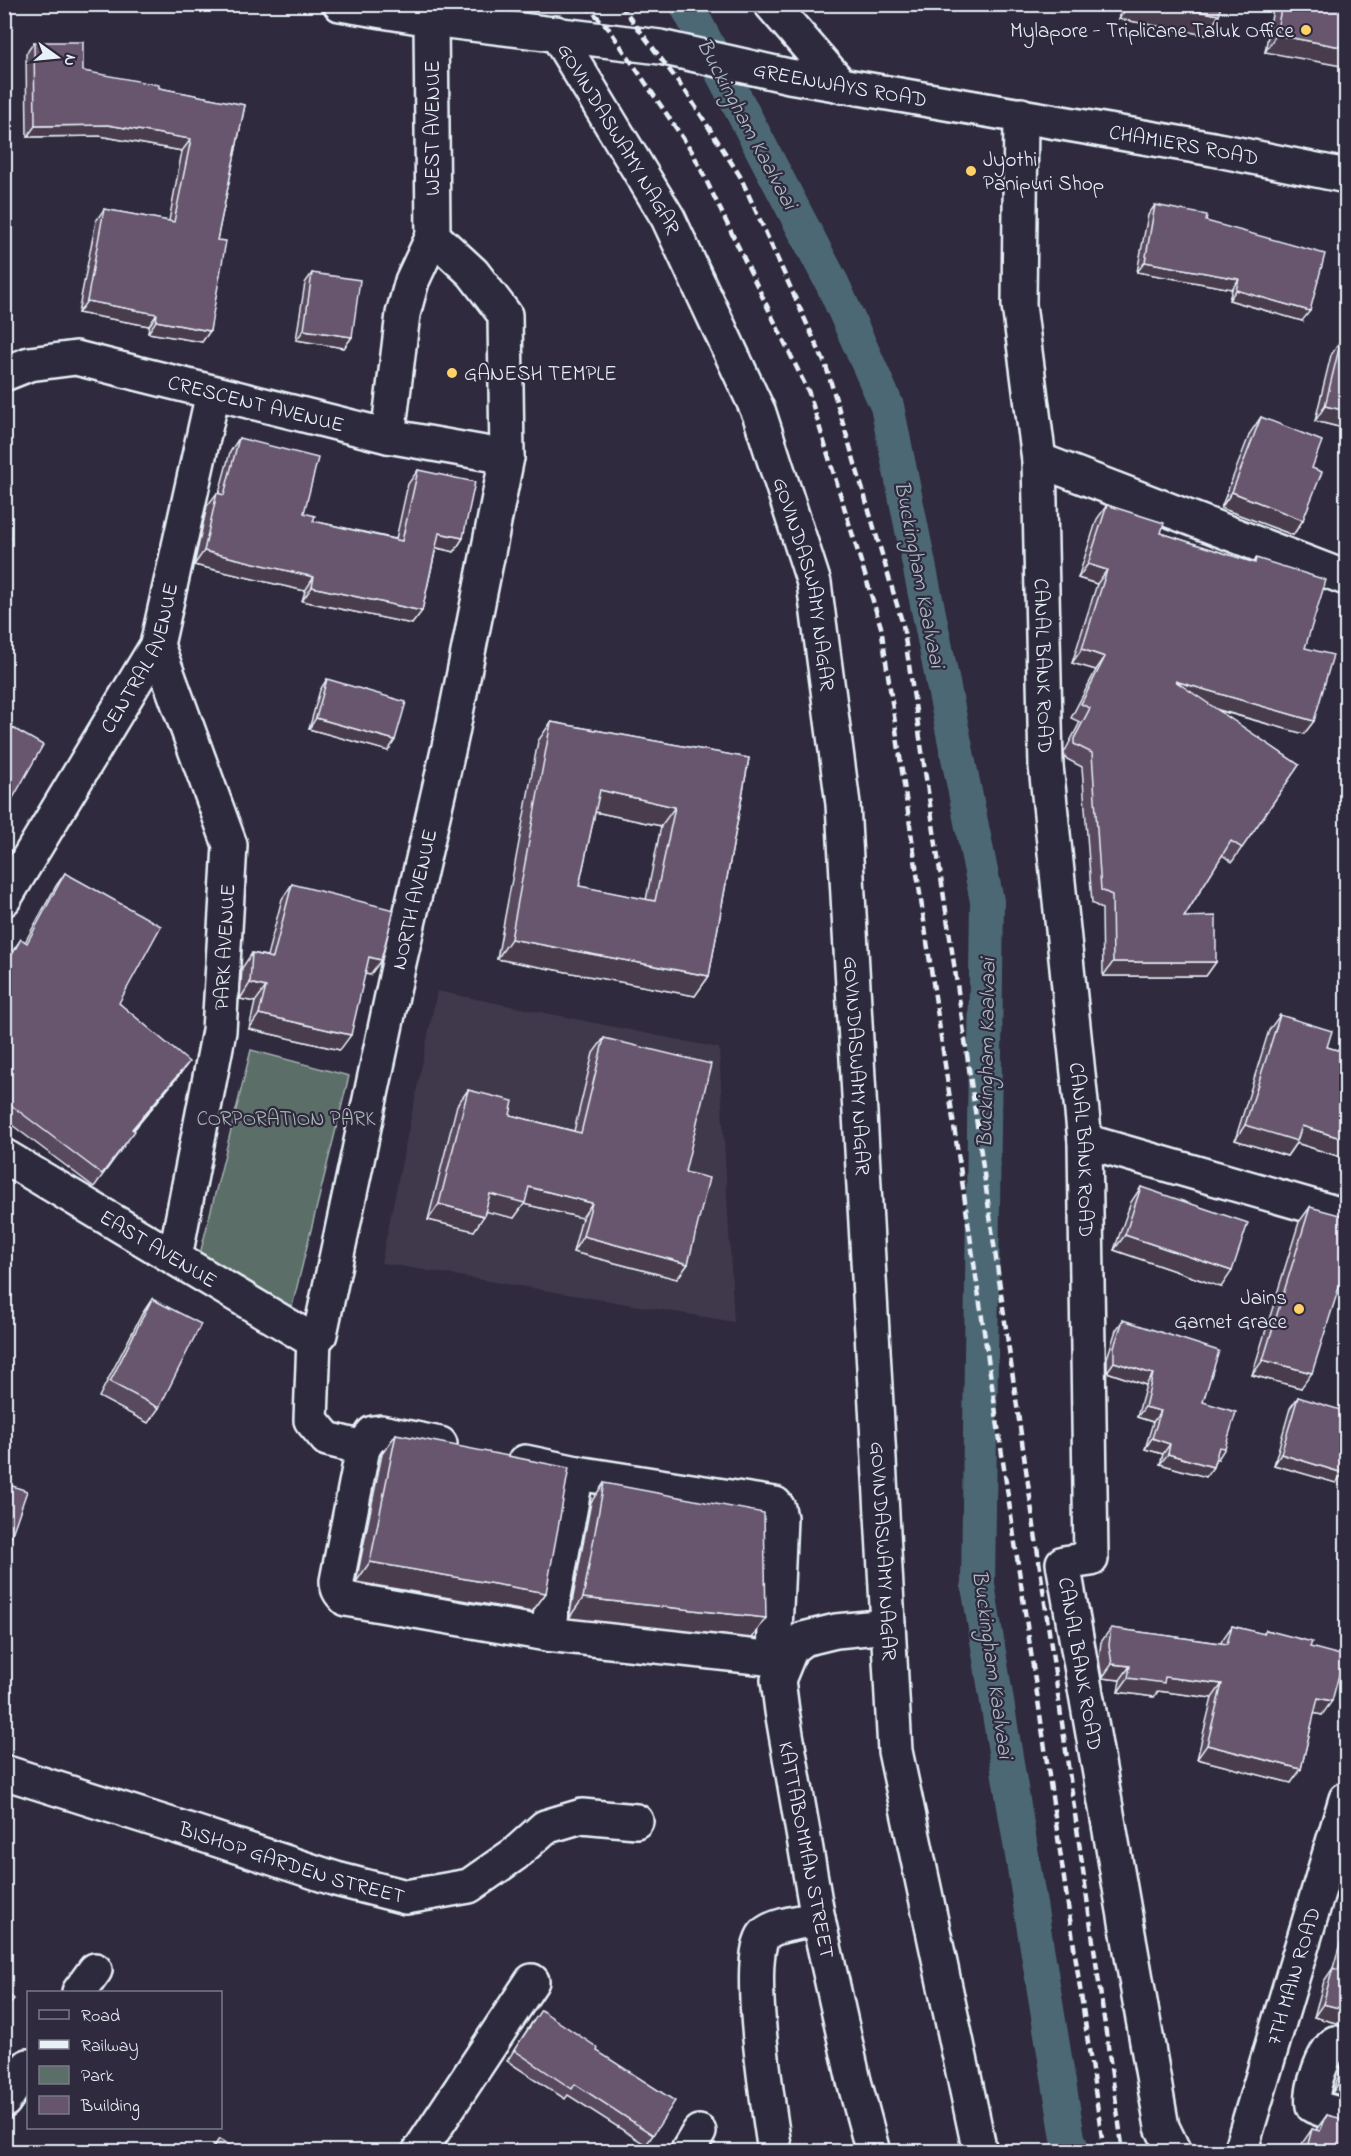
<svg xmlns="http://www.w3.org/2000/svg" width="1351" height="2156" font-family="'Indie Flower',sans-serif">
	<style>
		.built { fill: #40374c }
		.green { fill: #5b6e67; stroke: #a2b0b0; stroke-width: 1.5 }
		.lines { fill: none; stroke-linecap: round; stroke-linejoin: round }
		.canal { stroke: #4d6775; stroke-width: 34 }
		.minor-casing { stroke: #e8f1f8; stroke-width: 38 }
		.minor { stroke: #2f2a3d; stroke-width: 33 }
		.rail { stroke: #e8f1f8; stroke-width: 4.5; stroke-dasharray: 9 4.5; stroke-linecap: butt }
		.wall { fill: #59495f; stroke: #e8f1f8; stroke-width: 1.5; fill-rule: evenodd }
		.shaded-wall { fill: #483c4d; stroke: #e8f1f8; stroke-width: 1.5 }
		.building { fill: #67556e; stroke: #e8f1f8; stroke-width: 1.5; fill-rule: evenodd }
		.poi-dot { fill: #ffd166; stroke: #2f2a3d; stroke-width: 2 }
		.labels { text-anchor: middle; stroke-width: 4.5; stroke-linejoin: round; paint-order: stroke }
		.poi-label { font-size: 21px; fill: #e8f1f8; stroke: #2f2a3d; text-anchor: end }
		.street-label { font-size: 21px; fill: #e8f1f8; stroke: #2f2a3d }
		.park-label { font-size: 21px; fill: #a9b6b7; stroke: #2f2a3d }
		.water-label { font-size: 22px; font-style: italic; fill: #aabac4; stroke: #2f2a3d }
	</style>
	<rect width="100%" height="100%" fill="#2f2a3d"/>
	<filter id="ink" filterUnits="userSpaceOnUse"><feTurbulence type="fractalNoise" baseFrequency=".0167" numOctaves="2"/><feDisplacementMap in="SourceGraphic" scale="12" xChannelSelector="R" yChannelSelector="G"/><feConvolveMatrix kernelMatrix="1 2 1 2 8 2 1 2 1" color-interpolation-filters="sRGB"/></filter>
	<g filter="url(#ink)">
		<path class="built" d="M437,991L719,1048L734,1322L381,1263Z"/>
		<path class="green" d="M251,1050L349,1076L292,1307L199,1258Z"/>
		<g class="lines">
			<path class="canal" d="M686,4L833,285L887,406L987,901L978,1585L1068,2138L1073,2152"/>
			<defs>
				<g id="minor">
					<path id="s1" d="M340,4L431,19L660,47L789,76L1213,149L1346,176"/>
					<path d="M771,4L842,86"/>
					<path id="s2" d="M556,33L668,218L759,413L814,583L843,804L895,1751L980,2152"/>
					<path id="s3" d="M1021,115L1019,305L1039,460L1046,766L1085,1141L1091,1559L1063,1563L1162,2127L1174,2152"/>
					<path id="s4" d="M4,374L29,364L76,358L388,436L507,457"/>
					<path d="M388,436L403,314L412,281L433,236"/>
					<path d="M1039,460L1346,578"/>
					<path d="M157,645L230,845L219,1031L175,1257"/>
					<path id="s5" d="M4,899L157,645L213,393"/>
					<path d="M1085,1141L1346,1216"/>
					<path id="s6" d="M4,1156L307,1337L314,1338"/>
					<path id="s7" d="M314,1338L320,1334L399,963L451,738L507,457L505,315L473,273L433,236L431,19"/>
					<path d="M314,1338L311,1420L327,1439L363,1448L373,1433L381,1432L440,1444"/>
					<path d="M363,1448L337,1581C337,1589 340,1593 346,1599L547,1634L766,1658L772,1656L774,1653L780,1518L778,1508L775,1504L577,1473L525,1462"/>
					<path d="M547,1634L577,1473"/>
					<path id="s8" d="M4,1772L194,1832L336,1879L406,1897L469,1886L515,1854L545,1827L582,1816L636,1821"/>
					<path d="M79,1992L95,1970"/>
					<path d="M1346,2045L1335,2043C1323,2053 1310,2089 1313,2106L1323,2110L1346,2116"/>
					<path d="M4,2101L28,2066"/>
					<path d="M419,2152L532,1981"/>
					<path d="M687,2152L699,2132"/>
					<path d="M775,2152C770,2117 743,1955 765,1934C776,1924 804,1922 818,1919"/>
					<path d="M873,2152L854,2081L818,1919L782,1711L778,1680L791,1648L803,1639L836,1631L888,1626"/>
					<path id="s9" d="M1240,2152L1346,1799"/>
				</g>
			</defs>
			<use href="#minor" class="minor-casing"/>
			<use href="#minor" class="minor"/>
			<g class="rail">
				<path d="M585,4L609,29L693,153L809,393L881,627L1104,2152"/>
				<path d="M620,4L686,92L740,176L826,366L903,625L957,984L1123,2152"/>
			</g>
		</g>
		<g class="wall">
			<path d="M1122,4H1221L1206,35L1119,19Z"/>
			<path d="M1274,4H1347L1265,52Z"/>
			<path d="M34,42L83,71L159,88L245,105L217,240L210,331L202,342L148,333L149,326L78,313L96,221L104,209L169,221L182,151L100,136L27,137L26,54Z"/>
			<path d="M1155,205L1206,221L1302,321L1229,300L1232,289L1137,272L1148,215Z"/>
			<path d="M312,273L352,337L344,348L296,340L305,283Z"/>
			<path d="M1341,340L1347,341V429L1315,421L1331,355Z"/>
			<path d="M1261,417L1312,468L1303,520L1293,535L1221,508L1250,433Z"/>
			<path d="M239,438L304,513L313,521L396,539L408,484L418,470L463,538L454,552L436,548L422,611L412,624L302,601L305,591L194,565L207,506L217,493H219L230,452Z"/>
			<path d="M1107,505L1161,533L1253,563L1256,558L1305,648L1314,721L1304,734L1217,710L1299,765L1232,862L1222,855L1184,917L1216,962L1206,976H1103L1102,909L1092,903L1082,767L1065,758L1064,753L1080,722L1071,718L1096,670L1072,663L1097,584L1078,578L1097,519Z"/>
			<path d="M327,679L395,740L388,751L309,729L320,690Z"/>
			<path d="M551,722L749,758L709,976L695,996L497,959L538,741ZM595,812L661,826L646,900L579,886Z"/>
			<path d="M65,873L119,1003L180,1074L134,1130L126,1143L94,1187L4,1119V965L12,952L21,939L25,942L56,886Z"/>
			<path d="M292,884L381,960L370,975L365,974L340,1050L249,1029L255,1002L240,999L242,968L252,953L267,956L282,899Z"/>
			<path d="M1280,1015L1327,1047L1347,1053V1159L1296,1143L1287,1156L1235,1140L1269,1030Z"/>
			<path d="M604,1038L685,1172L688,1264L677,1279L573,1252L582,1218L524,1204L514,1218L486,1211L474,1231L428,1220L457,1105L468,1090L510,1115L574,1131L593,1053Z"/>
			<path d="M1141,1187L1221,1287L1114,1250L1131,1202Z"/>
			<path d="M1310,1207L1301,1388L1252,1375L1299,1222Z"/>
			<path d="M152,1299L159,1408L148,1423L99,1397L142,1314Z"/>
			<path d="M1123,1320L1203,1402L1218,1459L1216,1458L1213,1467L1206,1477L1160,1464L1163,1454L1145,1449L1153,1422L1137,1417L1146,1385L1107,1372V1358L1116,1330Z"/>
			<path d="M1298,1397L1343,1473L1336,1483L1274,1465L1290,1408Z"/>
			<path d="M396,1434L546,1593L532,1612L356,1582L382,1454Z"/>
			<path d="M604,1483L752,1638L569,1618L591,1502Z"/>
			<path d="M1232,1626L1263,1634L1266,1630L1310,1647L1322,1715L1314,1713L1301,1769L1291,1783L1197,1759L1212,1698L1158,1691L1154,1697L1118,1692L1120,1680L1102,1678L1099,1659L1101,1642L1111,1628L1221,1643L1222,1640Z"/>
			<path d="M1347,1920V2026L1314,2017L1324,1981L1333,1968Z"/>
			<path d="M533,2021L653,2135L646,2145L568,2095L565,2099L507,2061Z"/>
			<path d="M1347,2060V2097L1332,2093L1344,2063Z"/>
			<path d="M1327,2115L1347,2151H1300L1303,2142L1312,2129L1316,2130Z"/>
		</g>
		<g class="shaded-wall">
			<path d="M1129,4H1159L1219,15L1206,35L1119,19Z"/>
			<path d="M1276,35L1347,48V67L1265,52Z"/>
			<path d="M108,125L191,139L182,151L100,136L27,137L35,126Z"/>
			<path d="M1145,262L1239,279L1232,289L1137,272Z"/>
			<path d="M1236,290L1310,311L1302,321L1229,300Z"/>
			<path d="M87,301L157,314L149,326L78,313Z"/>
			<path d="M156,321L210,331L202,342L148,333Z"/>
			<path d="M304,330L352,337L344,348L296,340Z"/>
			<path d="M1325,406L1347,411V429L1315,421Z"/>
			<path d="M1232,492L1303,520L1293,535L1221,508Z"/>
			<path d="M439,533L463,538L454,552L430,546Z"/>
			<path d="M204,551L314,577L305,591L194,565Z"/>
			<path d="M1088,564L1107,570L1097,584L1078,578Z"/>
			<path d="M312,587L422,611L412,624L302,601Z"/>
			<path d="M1082,649L1105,657L1096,670L1072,663Z"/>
			<path d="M1175,681L1314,721L1304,734L1166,695Z"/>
			<path d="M316,718L395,740L388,751L309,729Z"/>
			<path d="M600,790L675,807L661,826L586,810Z"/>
			<path d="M511,939L709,976L695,996L497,959Z"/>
			<path d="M369,957L381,960L370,975L358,972Z"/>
			<path d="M1113,962H1216L1206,976H1103Z"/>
			<path d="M250,983L266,987L255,1002L240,999Z"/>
			<path d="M259,1014L351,1035L340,1050L249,1029Z"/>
			<path d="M189,1062L180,1074L124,1141L132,1129Z"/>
			<path d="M1245,1125L1302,1126L1347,1140V1159L1296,1143L1287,1156L1235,1140Z"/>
			<path d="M529,1187L592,1203L582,1218L524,1204L514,1218L479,1210L490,1194Z"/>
			<path d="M439,1204L484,1216L474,1231L428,1220Z"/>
			<path d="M1125,1235L1232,1271L1221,1287L1114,1250Z"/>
			<path d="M583,1236L688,1264L677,1279L573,1252Z"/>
			<path d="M1263,1360L1312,1373L1301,1388L1252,1375Z"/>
			<path d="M1114,1362L1153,1374L1146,1385L1107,1372Z"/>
			<path d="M1145,1407L1161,1411L1153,1422L1137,1417Z"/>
			<path d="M1152,1438L1170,1444L1163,1454L1145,1449Z"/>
			<path d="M1219,1447L1225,1448L1218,1459L1212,1457Z"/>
			<path d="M1168,1454L1213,1467L1206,1477L1160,1464Z"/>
			<path d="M1281,1454L1343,1473L1336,1483L1274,1465Z"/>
			<path d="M370,1562L546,1593L532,1612L356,1582Z"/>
			<path d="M583,1598L766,1618L752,1638L569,1618Z"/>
			<path d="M1112,1664L1130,1666L1120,1680L1102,1678Z"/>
			<path d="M1165,1677L1222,1684L1212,1698L1158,1691L1154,1697L1118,1692L1128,1678Z"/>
			<path d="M1318,1698L1332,1701L1322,1715L1308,1712Z"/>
			<path d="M1207,1745L1301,1769L1291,1783L1197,1759Z"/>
			<path d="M1323,2004L1347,2010V2026L1314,2017Z"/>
			<path d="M1341,2080L1347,2081V2097L1332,2093Z"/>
		</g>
		<g class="building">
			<path d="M1159,4H1221L1219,15Z"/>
			<path d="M1282,4H1347V48L1276,35Z"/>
			<path d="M34,42H83V71L159,85V88L245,105L217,240L226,241L210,331L156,321L157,314L87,301L104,209L174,222L191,139L108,125L35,126Z"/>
			<path d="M1155,205L1207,215L1206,221L1325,254L1310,311L1236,290L1239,279L1145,262Z"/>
			<path d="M312,273L360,280L352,337L304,330Z"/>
			<path d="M1341,340L1347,341V411L1325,406Z"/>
			<path d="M1261,417L1322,441L1312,468L1322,472L1303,520L1232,492Z"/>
			<path d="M239,438L318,458L304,513L315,516L313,521L402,541L418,470L475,482L463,538L439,533L422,611L312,587L314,577L204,551L217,493L224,495Z"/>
			<path d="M1107,505L1164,523L1161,533L1255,563L1256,558L1326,580L1305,648L1333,655L1314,721L1175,681L1299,765L1242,848L1231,841L1184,917L1216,916V962H1113L1112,895L1101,890L1092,753L1074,744V739L1090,708L1081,704L1105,657L1082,649L1107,570L1088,564Z"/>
			<path d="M4,533L11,537L4,549Z"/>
			<path d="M327,679L406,702L395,740L316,718Z"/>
			<path d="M551,722L749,758L709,976L511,939ZM600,790L675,807L655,901L579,886Z"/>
			<path d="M4,723L43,745L4,814Z"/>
			<path d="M65,873L161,926L119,1003L189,1062L132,1129L135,1131L102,1174L4,1100V969L21,939L27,943Z"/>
			<path d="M292,884L394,910L381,960L369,957L351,1035L259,1014L266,987L250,983L252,953L273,958Z"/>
			<path d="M1280,1015L1332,1031L1327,1047L1347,1053V1140L1302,1126L1297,1141L1245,1125Z"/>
			<path d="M604,1038L711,1064L685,1172L709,1178L688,1264L583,1236L592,1203L529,1187L525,1203L490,1194L484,1216L439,1204L468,1090L513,1101L510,1115L581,1133Z"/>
			<path d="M1141,1187L1248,1223L1232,1271L1125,1235Z"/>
			<path d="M1310,1207L1347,1217V1262L1312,1373L1263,1360Z"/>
			<path d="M152,1299L201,1324L159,1408L110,1382Z"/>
			<path d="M1123,1320L1219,1351L1203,1402L1236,1412L1225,1448L1219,1447L1213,1467L1168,1454L1170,1444L1152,1438L1161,1411L1145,1407L1153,1374L1114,1362V1347Z"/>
			<path d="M1298,1397L1347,1412V1460L1343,1473L1281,1454Z"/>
			<path d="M396,1434L569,1468L546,1593L370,1562Z"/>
			<path d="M4,1483L27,1491L4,1557Z"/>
			<path d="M604,1483L764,1513L766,1618L583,1598Z"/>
			<path d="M1232,1626L1264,1634L1266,1630L1312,1642L1310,1647L1344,1656L1332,1701L1318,1698L1301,1769L1207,1745L1222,1684L1165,1677L1164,1683L1128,1678L1130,1666L1112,1664L1109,1645L1111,1628L1227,1644Z"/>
			<path d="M1347,1940V2010L1323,2004L1333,1968L1338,1970Z"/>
			<path d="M4,1991L14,1999L4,2012Z"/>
			<path d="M541,2010L598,2048L597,2051L675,2101L653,2135L575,2084L572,2089L514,2050Z"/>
			<path d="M1347,2067V2081L1341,2080Z"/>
			<path d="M1327,2115L1347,2120V2151H1306L1312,2129L1320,2131Z"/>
			<path d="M219,2139L239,2151H211Z"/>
			<path d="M196,2148L202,2151H193Z"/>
		</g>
	</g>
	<g class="poi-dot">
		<circle cx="1306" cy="30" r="6"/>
		<circle cx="971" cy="171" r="6"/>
		<circle cx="452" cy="373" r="6"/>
		<circle cx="1299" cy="1309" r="6"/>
	</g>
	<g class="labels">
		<g class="poi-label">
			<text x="1294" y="37">Mylapore - Triplicane Taluk Office</text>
			<text x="983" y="166" text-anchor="start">Jyothi<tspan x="983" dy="24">Panipuri Shop</tspan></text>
			<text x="464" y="380" text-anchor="start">GANESH TEMPLE</text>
			<text x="1287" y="1304">Jains<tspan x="1287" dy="24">Garnet Grace</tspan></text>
		</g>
		<g class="street-label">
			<text dy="7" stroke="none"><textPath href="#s1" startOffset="507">GREENWAYS ROAD</textPath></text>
			<text transform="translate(432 128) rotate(-90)" y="7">WEST AVENUE</text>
			<text dy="7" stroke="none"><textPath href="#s2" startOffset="123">GOVINDASWAMY NAGAR</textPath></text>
			<text dy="7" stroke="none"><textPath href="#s1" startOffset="856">CHAMIERS ROAD</textPath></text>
			<text dy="7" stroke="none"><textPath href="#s4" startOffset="260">CRESCENT AVENUE</textPath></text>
			<text dy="7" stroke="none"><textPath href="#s2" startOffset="609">GOVINDASWAMY NAGAR</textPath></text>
			<text dy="7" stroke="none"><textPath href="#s5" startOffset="278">CENTRAL AVENUE</textPath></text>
			<text dy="7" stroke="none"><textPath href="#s3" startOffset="552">CANAL BANK ROAD</textPath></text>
			<text dy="7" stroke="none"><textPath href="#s7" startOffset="452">NORTH AVENUE</textPath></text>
			<text transform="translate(224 947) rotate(-87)" y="7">PARK AVENUE</text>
			<text dy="7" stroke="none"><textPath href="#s2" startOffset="1095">GOVINDASWAMY NAGAR</textPath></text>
			<text dy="7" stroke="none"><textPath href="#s3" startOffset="1038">CANAL BANK ROAD</textPath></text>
			<text dy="7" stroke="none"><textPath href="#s6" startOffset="180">EAST AVENUE</textPath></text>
			<text dy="7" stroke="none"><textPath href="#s2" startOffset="1581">GOVINDASWAMY NAGAR</textPath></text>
			<text dy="7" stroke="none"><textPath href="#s3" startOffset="1578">CANAL BANK ROAD</textPath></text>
			<text transform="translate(807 1850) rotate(79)" y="7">KATTABOMMAN STREET</text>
			<text dy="7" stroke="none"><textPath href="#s8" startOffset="302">BISHOP GARDEN STREET</textPath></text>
			<text dy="7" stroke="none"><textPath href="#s9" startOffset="184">7TH MAIN ROAD</textPath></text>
		</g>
		<g class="park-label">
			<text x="286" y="1125">CORPORATION PARK</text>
		</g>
		<g class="water-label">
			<text transform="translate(748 123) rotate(62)" y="8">Buckingham Kaalvaai</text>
			<text transform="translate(921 574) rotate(79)" y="8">Buckingham Kaalvaai</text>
			<text transform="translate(985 1053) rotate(-89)" y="8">Buckingham Kaalvaai</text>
			<text transform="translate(994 1664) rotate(82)" y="8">Buckingham Kaalvaai</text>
		</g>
	</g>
	<rect width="1351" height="2156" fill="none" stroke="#2f2a3d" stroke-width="24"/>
	<rect x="12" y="12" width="1327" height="2132" fill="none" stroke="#e8f1f8" stroke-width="2" filter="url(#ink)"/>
	<rect x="27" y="1991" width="195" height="138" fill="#2f2a3d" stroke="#797a88" stroke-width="1.5"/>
	<rect x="39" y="2010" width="30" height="9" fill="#2f2a3d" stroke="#797a88" stroke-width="1.5"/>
	<text x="81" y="2021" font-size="18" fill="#e8f1f8">Road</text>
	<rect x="39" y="2040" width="30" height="9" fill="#e8f1f8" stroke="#797a88" stroke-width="1.5"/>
	<text x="81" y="2051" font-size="18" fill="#e8f1f8">Railway</text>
	<rect x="39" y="2066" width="30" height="18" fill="#5b6e67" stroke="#797a88" stroke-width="1.5"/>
	<text x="81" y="2081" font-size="18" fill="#e8f1f8">Park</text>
	<rect x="39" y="2096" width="30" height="18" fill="#67556e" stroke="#797a88" stroke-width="1.5"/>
	<text x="81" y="2111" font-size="18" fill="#e8f1f8">Building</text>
	<g transform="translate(57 57) rotate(105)" stroke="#2f2a3d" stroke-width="4.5" paint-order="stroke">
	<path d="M0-4.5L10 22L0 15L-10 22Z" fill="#e8f1f8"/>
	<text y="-9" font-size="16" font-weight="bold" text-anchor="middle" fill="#e8f1f8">N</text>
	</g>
</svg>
